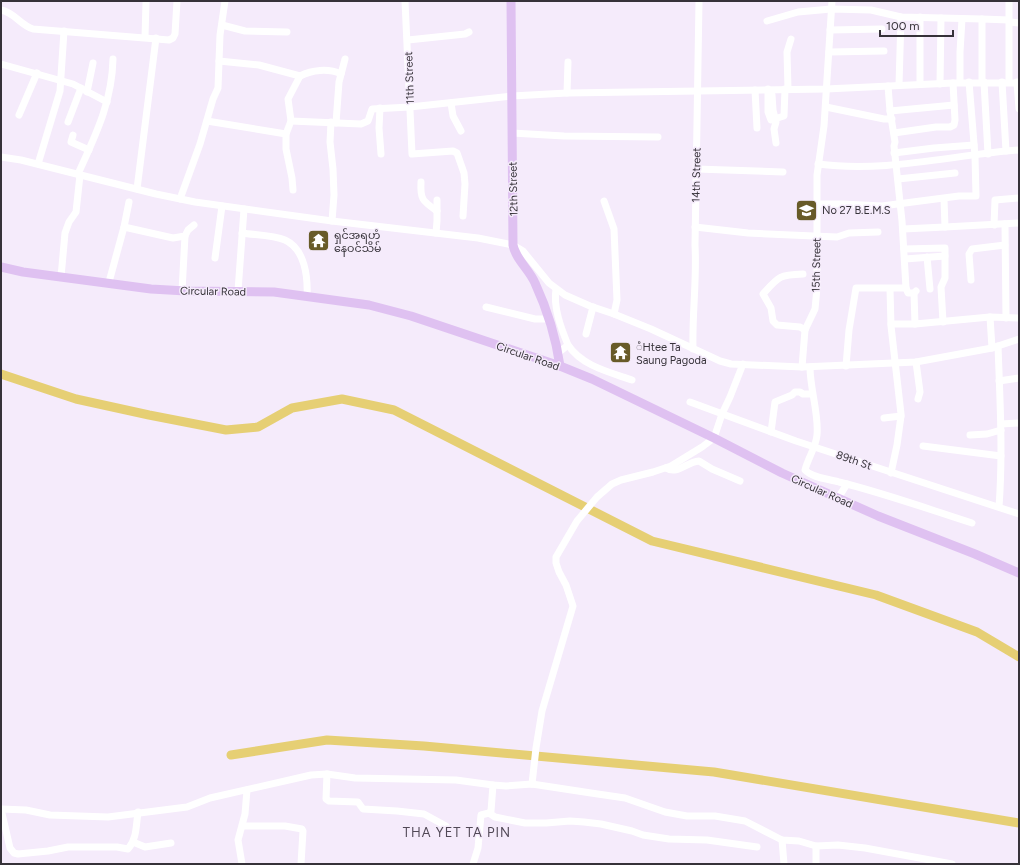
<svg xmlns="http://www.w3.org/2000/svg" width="1020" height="865" font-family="Figtree,'Noto Sans Myanmar',sans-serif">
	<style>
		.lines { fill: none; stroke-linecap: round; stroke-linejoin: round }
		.river { stroke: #e6cf74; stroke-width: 9 }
		.minor { stroke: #fff; stroke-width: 7 }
		.major { stroke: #dfc1f1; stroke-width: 9 }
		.labels { text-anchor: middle; stroke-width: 3; stroke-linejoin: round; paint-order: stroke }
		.street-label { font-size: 11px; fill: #363239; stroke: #f5ebfb }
		.poi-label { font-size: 11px; fill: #363239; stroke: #f5ebfb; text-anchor: start }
		.quarter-label { font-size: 13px; letter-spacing: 1px; fill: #514856; stroke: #f5ebfb }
	</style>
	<rect width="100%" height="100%" fill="#f5ebfb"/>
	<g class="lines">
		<g class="river">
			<path d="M1,374L76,399L149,415L226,430L258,427L292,408L342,399L394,410L652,541L876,595L977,632L1019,657"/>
			<path d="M231,755L327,740L424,746L714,772L1019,823"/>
		</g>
		<g class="minor">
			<path d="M405,1L412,154L453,151L457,153L464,173L465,184L463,216"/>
			<path d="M1009,1V82"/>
			<path d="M1,10C14,12 20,25 33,29L169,40L173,38L175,34L177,1"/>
			<path d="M982,19L1009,20"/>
			<path d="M767,21L798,12L831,9L871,10L901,17L982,19V82"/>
			<path d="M1010,22L1019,23"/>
			<path d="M222,25L245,31L287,32"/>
			<path d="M830,30L882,29"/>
			<path d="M145,37L146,2"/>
			<path d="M408,40L465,34L469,32"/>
			<path d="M829,52L884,51"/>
			<path d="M219,61L259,65L300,76"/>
			<path d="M1,64L73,84L107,102"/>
			<path d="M960,82V52L962,19"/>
			<path d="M984,82L988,154"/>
			<path d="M1002,82L1006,151"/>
			<path d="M1017,82L1019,109"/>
			<path d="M920,84V17"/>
			<path d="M940,84L941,18"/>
			<path d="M899,85L901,17"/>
			<path d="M888,86L890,111L895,142L894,146L902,221L906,288L908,293H914L916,291"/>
			<path d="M768,89V112L771,120L784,116L785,89"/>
			<path d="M788,89L787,52L791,39"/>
			<path d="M755,90L757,128"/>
			<path d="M87,92L93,63"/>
			<path d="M567,93L568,62"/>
			<path d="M772,95L773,110L776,122L774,129L776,143"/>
			<path d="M451,103L453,116L461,131"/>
			<path d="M826,107L884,119H892"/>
			<path d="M380,108L379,128L381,154"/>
			<path d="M890,111L954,105"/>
			<path d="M19,115L37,73"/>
			<path d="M207,121L286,134"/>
			<path d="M291,121L361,124L368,121L372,109L410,107L512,96L567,93L826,89L953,83H1019"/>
			<path d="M68,122L81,88"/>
			<path d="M331,122L330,142L333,169L334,195L332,221"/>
			<path d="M336,123L339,82L345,59"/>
			<path d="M512,133L564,136L658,137"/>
			<path d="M894,133L936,127H950L954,125L955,120L953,83"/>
			<path d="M73,135L71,142L89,150"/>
			<path d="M894,153L934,148L974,145"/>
			<path d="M1,157L21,160L156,194L195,202L332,221L478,238L513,245L523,251L549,283L565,295L590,306L614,314L651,329L720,361L731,364L802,367L916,362L992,348L1019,339"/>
			<path d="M38,164L60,91L64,31"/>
			<path d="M818,164C886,173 952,155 1019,150"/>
			<path d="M696,169L783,172"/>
			<path d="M78,174C95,136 112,103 113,59"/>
			<path d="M898,179L955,173"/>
			<path d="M421,182C420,200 423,201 437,211"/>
			<path d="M137,189L156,38"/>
			<path d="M293,190L292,178L286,149V134L291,121L288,99L300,76C312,70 328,68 341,74"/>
			<path d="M180,199L200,144L213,99L218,88L220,35L225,1"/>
			<path d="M604,201L614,229L617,300L614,314"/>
			<path d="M817,204H843L882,206L959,196H976L975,156L969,82"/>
			<path d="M1005,224L1006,318"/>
			<path d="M994,225L995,200L1019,198"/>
			<path d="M124,227L173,238L185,236L188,230L194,225"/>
			<path d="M695,227L748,233L837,237L849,233L878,232"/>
			<path d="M945,227L1019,223"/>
			<path d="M903,229L945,227L944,199"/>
			<path d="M242,233C254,235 273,235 285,240C305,249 308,277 307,297"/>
			<path d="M436,233L437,221V200"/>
			<path d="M904,249L945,248V278L941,287L943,322"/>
			<path d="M927,257L930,289"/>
			<path d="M215,258L222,206"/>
			<path d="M905,259L945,256"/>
			<path d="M803,274C779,275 779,276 763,294L771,308L773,321L777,325L800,327L805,330"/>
			<path d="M61,277L65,233L69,222L76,212L80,175"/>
			<path d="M971,280L969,254L972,249L1005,245"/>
			<path d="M109,282L124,227L129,202"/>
			<path d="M556,289C553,307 561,328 568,345L558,353"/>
			<path d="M182,291L185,236"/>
			<path d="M238,291L244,209"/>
			<path d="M914,293L915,324"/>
			<path d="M486,307L535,319H548"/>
			<path d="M990,317L992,348"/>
			<path d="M891,324H915L990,317L1019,318"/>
			<path d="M586,334L593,307"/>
			<path d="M568,345C582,366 609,372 632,380"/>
			<path d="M998,346C1000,400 1003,454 999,507"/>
			<path d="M693,349C692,314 697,280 695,245L699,1"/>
			<path d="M916,362L920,392L918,399"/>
			<path d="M846,366L849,330L856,288H906"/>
			<path d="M802,367L805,330L815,309L817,288V175L824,126L832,1"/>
			<path d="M810,367C810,389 819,414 817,435C816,447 808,458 805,470C812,478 829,479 839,482C884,493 928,509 972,523"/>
			<path d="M999,381L1019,378"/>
			<path d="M690,402L796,441L1019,514"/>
			<path d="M884,418L901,416V414L891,326L890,289"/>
			<path d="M1001,424L1019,423"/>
			<path d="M771,432L775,402L792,395L795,392H800L803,394H812"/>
			<path d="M970,435L987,434L1001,430"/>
			<path d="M923,446L1001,456"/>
			<path d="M666,468C678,475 686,462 699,461L712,469L740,481"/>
			<path d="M891,473L897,445L901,416"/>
			<path d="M838,498L847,484"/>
			<path d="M327,774L326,799L329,801L358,802L363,809L397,811L424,814L446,826"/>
			<path d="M532,784L536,748L542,711L573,606L566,585L559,572L556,563V557L577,521L597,497L612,484L621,480L653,472L671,466L702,447L714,438L722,414L730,397L743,364"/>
			<path d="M1,809L26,810L50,815L108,817L187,807L210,798L311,775L327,774L355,778L456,780L493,785L506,786L532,784L591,793L625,798L665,812L687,816H715L745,821L782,840L799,841L816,846L838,845L865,848L952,864"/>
			<path d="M1,809L10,848L14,853L18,854L48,851L68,847H117L128,849C137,839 136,825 138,812"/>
			<path d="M489,813L495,817L525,823H546L570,821L584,822L601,824L632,831L643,835L669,839L707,840L757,847"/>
			<path d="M243,826H285L302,829L303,831L301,864"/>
			<path d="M782,840L784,864"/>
			<path d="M133,842L145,847L171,843"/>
			<path d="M242,864L238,840L245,814L247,790"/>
			<path d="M473,864L478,848L481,815L489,813L491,811L493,785"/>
			<path d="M816,864V846"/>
		</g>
		<g class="major">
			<path d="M511,1L513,245C516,260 529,269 535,283C547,309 556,338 560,366"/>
			<path d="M1,267L23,272L151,289L186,291L274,292L369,305L411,316L560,366L592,379L714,438L782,473L878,516L975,554L1019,573"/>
		</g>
	</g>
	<defs>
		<symbol id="school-square" viewBox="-11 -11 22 22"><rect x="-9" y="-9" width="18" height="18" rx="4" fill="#685b28" stroke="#f5ebfb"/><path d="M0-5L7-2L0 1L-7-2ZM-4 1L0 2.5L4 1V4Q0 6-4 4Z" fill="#fff"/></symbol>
		<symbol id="temple-square" viewBox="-11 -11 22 22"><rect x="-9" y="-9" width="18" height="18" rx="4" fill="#685b28" stroke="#f5ebfb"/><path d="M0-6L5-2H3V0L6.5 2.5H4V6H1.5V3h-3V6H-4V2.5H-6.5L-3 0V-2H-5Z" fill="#fff"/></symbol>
	</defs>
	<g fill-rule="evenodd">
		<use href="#school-square" x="794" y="198" width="25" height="25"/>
		<use href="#temple-square" x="306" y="228" width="25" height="25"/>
		<use href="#temple-square" x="608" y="340" width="25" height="25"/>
	</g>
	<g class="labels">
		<g class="street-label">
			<text transform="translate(409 78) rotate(-92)" y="4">11th Street</text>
			<text transform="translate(696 175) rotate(-89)" y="4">14th Street</text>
			<text transform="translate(513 189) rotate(-91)" y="4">12th Street</text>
			<text transform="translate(816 265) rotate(-89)" y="4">15th Street</text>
			<text transform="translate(213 291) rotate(1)" y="4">Circular Road</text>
			<text transform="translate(528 356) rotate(19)" y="4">Circular Road</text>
			<text transform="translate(854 460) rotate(19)" y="4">89th St</text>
			<text transform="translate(822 491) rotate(24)" y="4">Circular Road</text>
		</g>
		<g class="poi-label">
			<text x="822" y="214">No 27 B.E.M.S</text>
			<text x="334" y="239">ရှင်အရဟံ<tspan x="334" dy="13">နေဝင်သိမ်</tspan></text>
			<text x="636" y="351">ံHtee Ta<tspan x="636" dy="13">Saung Pagoda</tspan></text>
		</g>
		<g class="quarter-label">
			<text x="457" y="837">THA YET TA PIN</text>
		</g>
	</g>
	<rect width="1020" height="865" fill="none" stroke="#363239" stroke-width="4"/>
	<path d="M880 30v6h73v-6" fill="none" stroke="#363239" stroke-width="2"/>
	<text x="886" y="30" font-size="12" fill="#363239" stroke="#f5ebfb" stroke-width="3" paint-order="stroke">100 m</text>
</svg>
